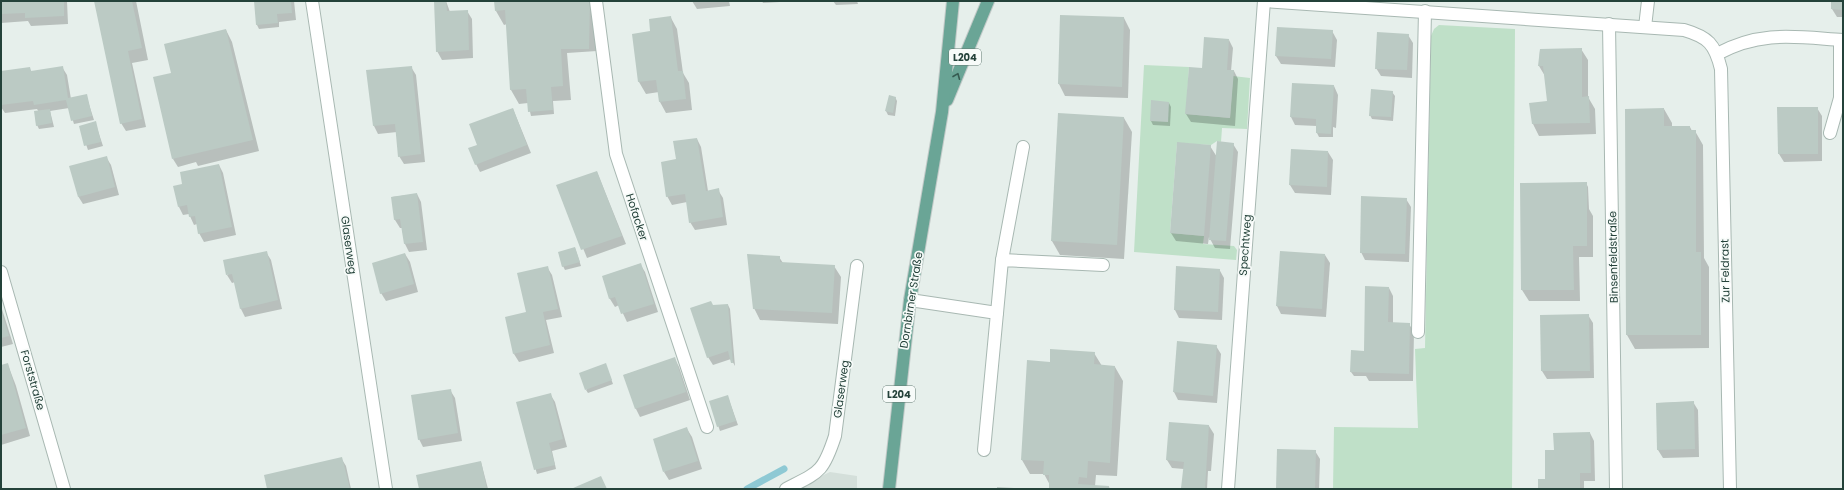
<svg xmlns="http://www.w3.org/2000/svg" width="1844" height="490" font-family="Poppins,sans-serif">
	<style>
		.built { fill: #d4dfda }
		.green { fill: #bfe0c8 }
		.shadow { fill: #0003 }
		.lines { fill: none; stroke-linecap: round; stroke-linejoin: round }
		.stream { stroke: #8ec9d4; stroke-width: 7 }
		.building { fill: #bbcac4 }
		.minor-casing { stroke: #a8b8b2; stroke-width: 14 }
		.major-casing { stroke: #c2cac8; stroke-width: 14 }
		.minor { stroke: #fff; stroke-width: 12 }
		.major { stroke: #6aa596; stroke-width: 12 }
		.oneway { stroke: #365b51 }
		.labels { text-anchor: middle; stroke-width: 3.5; stroke-linejoin: round; paint-order: stroke }
		.shield { fill: #f7fbf9; stroke: #637a73; stroke-width: 1 }
		.shield-label { font-size: 10px; font-weight: bold; fill: #24423a }
		.street-label { font-size: 11px; fill: #24423a; stroke: #f7fbf9 }
	</style>
	<rect width="100%" height="100%" fill="#e6efeb"/>
	<path class="built" d="M830,472L857,476V489H794Z"/>
	<g class="green">
		<path d="M1439,25L1515,29L1512,489H1333L1334,427L1418,428L1415,349L1425,348L1431,36L1434,29Z"/>
		<path d="M1144,65L1189,67L1186,114L1230,118L1233,76L1250,78L1247,129L1222,128L1221,142L1217,141L1211,145L1177,143L1170,233L1204,236L1203,244L1234,246L1237,250L1236,260L1134,252Z"/>
	</g>
	<g class="shadow">
		<path d="M1,1H67L68,24L31,26L28,21L1,23Z"/>
		<path d="M95,1H136L148,60L132,63L146,127L126,131L121,123Z"/>
		<path d="M255,1H294L296,20L279,22V27L259,29L257,25Z"/>
		<path d="M446,1L450,12L467,11L472,19L473,58L442,60L437,51Z"/>
		<path d="M495,1H590L598,15L597,51L567,53L571,100L553,101L554,114L531,116L528,103L519,104L511,90L507,24L504,25L496,11Z"/>
		<path d="M692,1H729L730,6L697,9Z"/>
		<path d="M762,1H798L763,3Z"/>
		<path d="M857,1L858,4L836,5L833,1Z"/>
		<path d="M1832,1H1843V17H1837L1832,9Z"/>
		<path d="M1061,16L1124,18L1130,30L1128,98L1065,96L1059,84Z"/>
		<path d="M671,18L677,29L683,73L689,83L692,110L666,113L660,102L659,92L646,94L639,82L633,35L651,32Z"/>
		<path d="M226,30L232,42L259,151L198,166L196,162L178,167L173,159Z"/>
		<path d="M1332,31L1337,40L1335,67L1281,64L1276,56Z"/>
		<path d="M1408,35L1413,43L1412,78L1381,76L1376,68Z"/>
		<path d="M1229,40L1233,48L1231,71H1234L1238,79L1235,126L1191,122L1186,114L1190,68L1203,69Z"/>
		<path d="M1581,49L1588,60V97L1595,109L1596,134L1539,136L1533,124L1530,104L1548,102L1545,76L1539,66L1540,50Z"/>
		<path d="M62,67L67,75L71,99L86,95L94,120L74,124L69,108L50,111L54,127L39,129L37,125L39,112L37,109L5,113L1,107V72L29,68L32,72Z"/>
		<path d="M411,67L416,75L425,162L404,164L399,156L397,132L378,134L374,126L368,71Z"/>
		<path d="M1334,86L1338,95L1336,128L1333,127V137H1319L1317,133V126L1295,125L1291,117Z"/>
		<path d="M1392,92L1395,96L1393,121L1372,119L1370,115Z"/>
		<path d="M895,97L897,101L895,116L888,115L886,111Z"/>
		<path d="M1169,103L1171,107L1170,126L1153,125L1151,121Z"/>
		<path d="M1817,108L1822,116V161L1784,162L1779,154Z"/>
		<path d="M513,109L531,153L480,172L476,164L479,145Z"/>
		<path d="M1664,109L1672,123V127H1690L1692,131H1695L1703,145L1704,258L1709,267V348L1635,349L1627,335Z"/>
		<path d="M1059,114L1124,118L1132,132L1124,259L1060,255L1052,241Z"/>
		<path d="M95,122L103,146L88,150L80,127Z"/>
		<path d="M697,139L701,147L708,191L718,190L723,198L727,225L695,230L690,222L687,202L672,205L667,196L677,160Z"/>
		<path d="M1233,144L1238,152L1230,249L1215,248L1209,237L1208,244L1176,241L1171,233L1210,146L1217,157Z"/>
		<path d="M1328,152L1333,160L1331,195L1295,193L1290,185Z"/>
		<path d="M106,157L111,165L119,195L83,204L78,196Z"/>
		<path d="M219,165L223,173L236,235L204,242L199,233L197,224L194,225L189,214L183,215L179,207L184,185Z"/>
		<path d="M597,172L626,244L587,258L558,186Z"/>
		<path d="M1586,183L1588,187L1589,209L1593,216V257H1579L1580,301H1529L1522,290Z"/>
		<path d="M417,194L421,202L427,250L409,252L405,244L402,228H400L395,220L392,197Z"/>
		<path d="M1406,199L1411,207L1409,262L1365,260L1361,252Z"/>
		<path d="M575,248L581,266L565,270L563,266Z"/>
		<path d="M266,252L271,260L282,309L245,317L241,309L235,282L232,283L227,275Z"/>
		<path d="M405,254L410,262L418,292L386,301L381,293Z"/>
		<path d="M1325,255L1330,263L1326,317L1281,314L1277,306Z"/>
		<path d="M779,257L783,263L834,266L841,277L838,324L760,320L754,308Z"/>
		<path d="M640,264L645,272L658,312L627,322L619,305L615,307L610,299L603,277Z"/>
		<path d="M547,267L552,275L562,317L546,320L554,353L519,362L514,354L527,312Z"/>
		<path d="M1219,269L1224,278L1222,320L1179,318L1175,310Z"/>
		<path d="M1389,288L1393,296V324H1409L1414,332L1413,381H1369L1366,376H1354L1351,372L1352,351L1365,352Z"/>
		<path d="M728,305L730,309L735,366L731,359L713,365L708,357Z"/>
		<path d="M1,306L13,344L1,347Z"/>
		<path d="M1588,315L1593,323L1594,378L1547,379L1542,371L1541,316Z"/>
		<path d="M1216,346L1221,354L1217,403L1178,400L1174,392Z"/>
		<path d="M1094,353L1102,366L1115,367L1123,381L1117,476L1096,475L1095,486L1109,487L1110,489H1050V485L1044,474H1030L1022,460L1051,363Z"/>
		<path d="M675,359L679,367L690,400L640,417L636,409L624,375Z"/>
		<path d="M8,365L16,386L30,436L1,445V366Z"/>
		<path d="M607,368L613,384L588,393L586,390Z"/>
		<path d="M450,390L455,398L462,441L423,447L419,439Z"/>
		<path d="M550,394L555,402L567,447L552,451L556,469L537,474L517,403Z"/>
		<path d="M729,400L738,425L720,431L710,402Z"/>
		<path d="M1693,402L1698,410L1699,457L1663,458L1658,450L1657,403Z"/>
		<path d="M1170,423L1209,426L1214,434L1211,471H1208L1207,489H1183L1184,469L1172,468L1167,460Z"/>
		<path d="M687,429L692,437L702,469L669,480L664,472Z"/>
		<path d="M1590,433L1594,441L1595,481H1584V489H1539Z"/>
		<path d="M1315,451L1320,459L1319,489H1277Z"/>
		<path d="M341,458L346,466L351,489H268Z"/>
		<path d="M481,462L488,489H420Z"/>
	</g>
	<g class="lines">
		<path class="stream" d="M747,489L784,469"/>
	</g>
	<g class="building">
		<path d="M1,1H64V16L25,18V13L1,14Z"/>
		<path d="M94,1H132L142,48L128,51L142,119L120,124Z"/>
		<path d="M254,1H291L292,13L277,14L278,23L256,25Z"/>
		<path d="M434,1H446L447,11L468,10L469,50L436,52Z"/>
		<path d="M494,1H590L589,49H561L563,86L551,87L553,110L528,112L526,89L510,90L505,10L495,11Z"/>
		<path d="M1831,1H1843V10L1831,9Z"/>
		<path d="M1060,15L1124,17L1122,87L1058,84Z"/>
		<path d="M671,16L678,71H683L686,99L659,102L656,80L638,82L632,34L650,31L649,19Z"/>
		<path d="M1277,27L1333,30L1331,59L1275,56Z"/>
		<path d="M226,29L253,140L172,159L153,77L171,73L164,44Z"/>
		<path d="M1377,32L1409,34L1407,70L1375,69Z"/>
		<path d="M1204,37L1229,39L1227,70H1234L1230,118L1185,114L1189,67L1202,68Z"/>
		<path d="M1582,48V97L1589,96L1590,123L1532,124L1529,103L1547,101L1543,66H1538L1540,49Z"/>
		<path d="M63,66L68,98L87,94L92,116L71,121L66,100L34,105L33,101L1,105V71L30,67L31,71Z"/>
		<path d="M412,66L421,154L398,157L395,124L373,126L366,70Z"/>
		<path d="M1292,83L1334,85L1331,134L1316,133V119L1290,117Z"/>
		<path d="M1371,89L1393,91L1391,117L1369,116Z"/>
		<path d="M889,95L896,97L893,113L885,111Z"/>
		<path d="M1151,100L1169,102L1168,122L1150,121Z"/>
		<path d="M1777,107H1818V154H1778Z"/>
		<path d="M513,108L527,145L475,165L468,148L477,145L469,124Z"/>
		<path d="M1664,108V126H1690V130H1696V252H1701V335H1626L1625,109Z"/>
		<path d="M50,109L52,123L36,126L34,111Z"/>
		<path d="M1058,113L1124,117L1117,245L1051,241Z"/>
		<path d="M96,121L101,142L84,146L79,126Z"/>
		<path d="M697,138L706,191L719,188L723,217L689,223L685,194L666,197L661,162L676,159L673,141Z"/>
		<path d="M1217,141L1234,143L1226,241L1209,240Z"/>
		<path d="M1177,142L1211,145L1204,236L1170,233Z"/>
		<path d="M1291,149L1328,151L1327,187L1289,185Z"/>
		<path d="M107,156L115,187L78,197L69,166Z"/>
		<path d="M219,164L232,227L198,234L195,216L189,217L187,205L178,207L173,186L182,184L180,172Z"/>
		<path d="M597,171L622,236L581,250L556,185Z"/>
		<path d="M1587,182V246H1573L1574,290H1521L1520,183Z"/>
		<path d="M417,193L423,242L404,244L400,219L394,220L391,197Z"/>
		<path d="M1361,196L1407,198L1405,254L1360,253Z"/>
		<path d="M575,247L580,262L562,267L558,252Z"/>
		<path d="M267,251L278,300L240,309L232,274L226,275L223,260Z"/>
		<path d="M1280,251L1325,254L1322,309L1276,306Z"/>
		<path d="M405,253L414,284L380,294L372,263Z"/>
		<path d="M747,254L780,256V262L835,265L832,313L753,309Z"/>
		<path d="M641,263L654,304L621,314L615,297L609,299L602,276Z"/>
		<path d="M548,266L558,309L543,312L550,345L513,354L505,317L526,312L517,273Z"/>
		<path d="M1176,266L1220,269L1218,312L1174,310Z"/>
		<path d="M1365,286L1389,287L1388,322L1410,323L1409,374L1350,372L1351,350L1364,351Z"/>
		<path d="M711,301L713,305L728,304L733,363H731L728,351L707,358L690,308Z"/>
		<path d="M1,310L9,336L1,338Z"/>
		<path d="M1589,314L1590,371H1541L1540,315Z"/>
		<path d="M1177,341L1217,345L1213,396L1173,392Z"/>
		<path d="M1050,349L1095,352L1094,364L1115,366L1110,463L1088,461L1087,478L1079,477L1078,484L1109,486V489H1049V475H1043L1044,461L1021,460L1027,360L1050,362Z"/>
		<path d="M675,357L686,392L635,409L623,375Z"/>
		<path d="M8,363L26,428L1,435V365Z"/>
		<path d="M606,363L612,380L585,390L579,373Z"/>
		<path d="M451,389L458,433L418,440L411,395Z"/>
		<path d="M551,393L563,439L549,443L555,465L534,470L516,402Z"/>
		<path d="M728,395L736,421L717,427L709,401Z"/>
		<path d="M1694,401L1695,449L1657,450L1656,403Z"/>
		<path d="M1169,422L1209,425L1205,489L1181,488L1184,462L1166,460Z"/>
		<path d="M687,427L698,461L663,472L653,439Z"/>
		<path d="M1590,432L1591,473H1580V489H1538V479H1545V450H1554L1553,433Z"/>
		<path d="M1277,449L1316,450L1315,489H1276Z"/>
		<path d="M342,457L350,489H267L264,475Z"/>
		<path d="M481,461L487,489H419L416,475Z"/>
		<path d="M601,476L607,489H571L580,485Z"/>
		<path d="M997,487L1014,488V489H997Z"/>
	</g>
	<g class="lines">
		<defs>
			<g id="minor">
				<path d="M312,1L386,489"/>
				<path d="M596,1L616,154L707,427"/>
				<path d="M1264,1L1684,30C1708,37 1715,44 1721,69L1730,489"/>
				<path d="M1609,24L1616,489"/>
				<path d="M1645,27L1648,1"/>
				<path d="M1717,54C1761,30 1796,37 1843,40"/>
				<path d="M1830,133L1840,98V40"/>
				<path d="M1002,260L1023,147"/>
				<path d="M1,272L64,489"/>
				<path d="M910,300L997,313L984,450"/>
				<path d="M997,313L1002,260L1103,265"/>
				<path d="M1418,332L1425,11"/>
				<path d="M786,489C819,472 823,473 835,436L857,266"/>
				<path d="M1228,489L1264,1"/>
			</g>
			<g id="major">
				<path d="M947,100L988,1"/>
				<path d="M889,489L910,300L942,112L953,1"/>
			</g>
		</defs>
		<use href="#minor" class="minor-casing"/>
		<use href="#major" class="major-casing"/>
		<use href="#minor" class="minor"/>
		<use href="#major" class="major"/>
	</g>
	<defs><path id="oneway-chevron" d="M-2-3.5L2.5 0L-2 3.5" fill="none" stroke-width="1.6" stroke-linecap="round" stroke-linejoin="round"/></defs>
	<use class="oneway" href="#oneway-chevron" transform="translate(957 76) rotate(-68)"/>
	<g class="labels">
		<g class="shield">
			<rect x="949" y="49" width="32" height="16" rx="3"/>
			<rect x="883" y="386" width="32" height="16" rx="3"/>
		</g>
		<g class="shield-label">
			<text x="965" y="61">L204</text>
			<text x="899" y="398">L204</text>
		</g>
		<g class="street-label">
			<text transform="translate(637 217) rotate(72)" y="4">Hofacker</text>
			<text transform="translate(349 245) rotate(82)" y="4">Glaserweg</text>
			<text transform="translate(1245 245) rotate(-86)" y="4">Spechtweg</text>
			<text transform="translate(1613 257) rotate(-91)" y="4">Binsenfeldstraße</text>
			<text transform="translate(1725 271) rotate(-91)" y="4">Zur Feldrast</text>
			<text transform="translate(911 300) rotate(-81)" y="4">Dornbirner Straße</text>
			<text transform="translate(33 380) rotate(74)" y="4">Forststraße</text>
			<text transform="translate(841 389) rotate(-82)" y="4">Glaserweg</text>
		</g>
	</g>
	<rect width="1844" height="490" fill="none" stroke="#24423a" stroke-width="4"/>
</svg>
